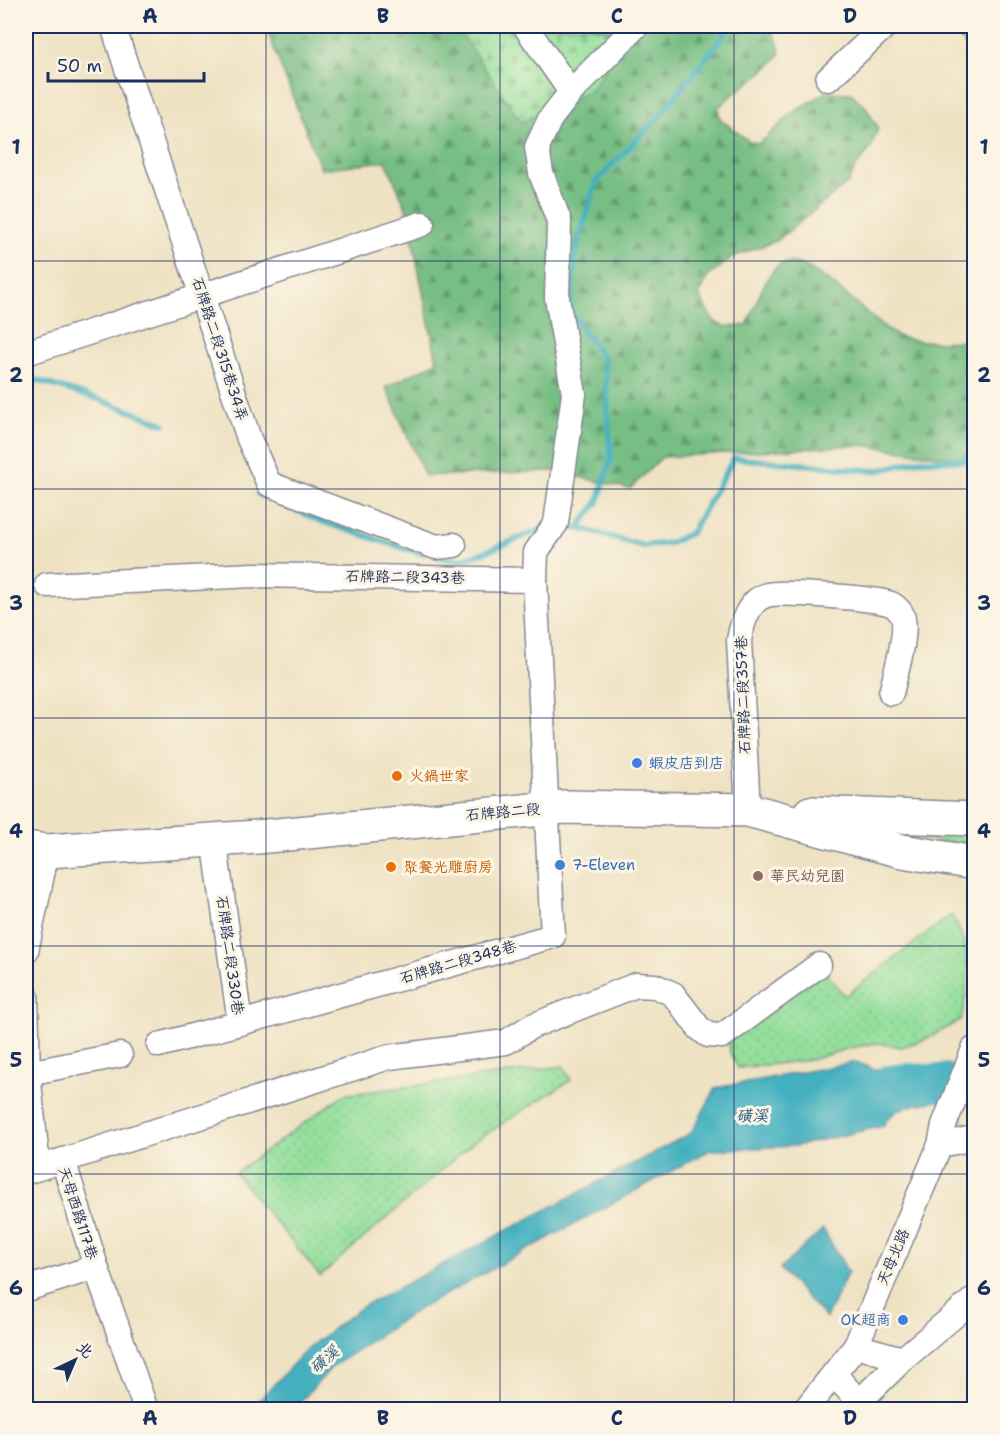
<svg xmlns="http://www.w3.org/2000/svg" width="1000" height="1435" font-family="'Shantell Sans','LXGW WenKai TC',sans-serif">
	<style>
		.forest { fill: url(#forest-firs); stroke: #497671; stroke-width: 1.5 }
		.cemetery { fill: url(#cemetery-stones); stroke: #58877d; stroke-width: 1.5 }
		.park { fill: url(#park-dots); stroke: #58877d; stroke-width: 1.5 }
		.water { fill: #43b0bf; stroke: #2f708e; stroke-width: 1.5 }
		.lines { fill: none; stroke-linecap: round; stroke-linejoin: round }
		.stream { stroke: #43b0bf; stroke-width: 6 }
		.river { stroke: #43b0bf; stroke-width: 38 }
		.street-casing { stroke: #858890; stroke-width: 27 }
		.secondary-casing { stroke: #858890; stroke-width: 36 }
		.street { stroke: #fff; stroke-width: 24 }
		.secondary { stroke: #fff; stroke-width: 33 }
		.grid { fill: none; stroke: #1b2f5e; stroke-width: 1.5; stroke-opacity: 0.55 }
		.shop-dot { fill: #3f7fe0; stroke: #fcf5e5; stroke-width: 2 }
		.food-dot { fill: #e8710a; stroke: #fcf5e5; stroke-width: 2 }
		.education-dot { fill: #8d6e63; stroke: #fcf5e5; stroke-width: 2 }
		.labels { text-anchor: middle; stroke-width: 6; stroke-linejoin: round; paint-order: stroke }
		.street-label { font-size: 15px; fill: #1b2f5e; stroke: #fcf5e5 }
		.shop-label { font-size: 15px; fill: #366cbe; stroke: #fcf5e5; text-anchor: start }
		.food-label { font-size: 15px; fill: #c56008; stroke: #fcf5e5; text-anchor: start }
		.education-label { font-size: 15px; fill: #785e54; stroke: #fcf5e5; text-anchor: start }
		.water-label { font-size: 16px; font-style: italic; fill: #295c80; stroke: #fcf5e5 }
		.neatline { fill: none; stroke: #1b2f5e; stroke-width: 2 }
		.grid-label { font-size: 20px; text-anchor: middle; font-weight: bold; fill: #1b2f5e }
	</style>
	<defs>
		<pattern id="forest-firs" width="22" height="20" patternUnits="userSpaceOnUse" patternTransform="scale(1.5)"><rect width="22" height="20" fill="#77be84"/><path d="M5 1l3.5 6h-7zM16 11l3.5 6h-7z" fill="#619b6f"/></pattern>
		<pattern id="cemetery-stones" width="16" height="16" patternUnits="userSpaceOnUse" patternTransform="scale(1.5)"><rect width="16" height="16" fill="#94df9c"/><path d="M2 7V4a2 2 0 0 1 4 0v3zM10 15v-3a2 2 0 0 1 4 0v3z" fill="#7fc089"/></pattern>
		<pattern id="park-dots" width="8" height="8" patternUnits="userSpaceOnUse" patternTransform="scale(1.5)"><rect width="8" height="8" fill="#94df9c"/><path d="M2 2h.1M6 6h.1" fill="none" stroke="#7fc089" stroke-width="1.8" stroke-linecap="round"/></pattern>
	</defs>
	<rect width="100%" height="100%" fill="#fcf5e5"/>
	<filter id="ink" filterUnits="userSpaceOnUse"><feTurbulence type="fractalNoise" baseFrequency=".0167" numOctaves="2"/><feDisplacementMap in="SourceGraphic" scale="12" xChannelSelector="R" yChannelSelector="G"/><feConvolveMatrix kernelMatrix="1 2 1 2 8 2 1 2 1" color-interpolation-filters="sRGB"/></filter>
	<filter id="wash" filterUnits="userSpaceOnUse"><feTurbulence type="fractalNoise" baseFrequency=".008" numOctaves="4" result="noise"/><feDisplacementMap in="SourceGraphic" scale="24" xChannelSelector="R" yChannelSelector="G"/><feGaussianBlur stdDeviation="1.35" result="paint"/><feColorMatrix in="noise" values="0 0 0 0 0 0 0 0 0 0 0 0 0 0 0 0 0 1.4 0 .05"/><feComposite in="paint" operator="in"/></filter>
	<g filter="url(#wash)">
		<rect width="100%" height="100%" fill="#efe2c3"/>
		<path class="forest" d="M265,26H769L778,43L780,54C763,76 737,88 718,108L720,119L750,142L760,143L792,113L827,92L851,93L866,107L878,128L871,148L856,166L848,183L776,241L732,257L707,278L699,294C712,321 714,331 747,325C754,310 766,273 779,265C808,246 873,327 901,337C923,344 952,342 974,340V461L860,445L662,457L630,489L553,471L425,476L386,387L437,362L406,208L386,161L321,169Z"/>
		<path class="cemetery" d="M456,26H590L625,37L591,90L521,122Z"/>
		<g class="park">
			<path d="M974,827V845H971L885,834Z"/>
			<path d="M951,915C973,948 970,982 961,1020L924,1040L901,1047L877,1043L850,1048L810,1060L738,1068L730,1053L729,1042L825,971L845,996Z"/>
			<path d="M563,1066L571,1080L475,1141L320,1276L235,1173L343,1095Z"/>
		</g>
		<g class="water">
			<path d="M856,1062L873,1069L949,1064L933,1102C913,1105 893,1106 883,1126L796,1146L710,1150L419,1309L332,1367L294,1409H251L308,1348L360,1308L691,1133L716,1088Z"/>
			<path d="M823,1229L848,1272L826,1318L780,1269Z"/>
		</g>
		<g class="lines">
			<g class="stream">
				<path d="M26,377L101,400L164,424"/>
				<path d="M258,494L326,523L422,554"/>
				<path d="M578,528L598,502L611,458L604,359L569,311L576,250L596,182L661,114L731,26"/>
				<path d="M558,529L578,528L643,546L670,543L691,533L734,458L876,471L920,460L974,461"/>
				<path d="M438,557L458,560L477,555L542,529"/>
			</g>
			<path class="river" d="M889,1084L906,1082L974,1085"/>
		</g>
	</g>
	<g filter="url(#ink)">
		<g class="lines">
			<defs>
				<g id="street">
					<path d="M113,26L249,439L269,484L436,547L454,545"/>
					<path d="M525,26L571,92"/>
					<path d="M970,26L974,29"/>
					<path d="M828,79L885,26"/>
					<path d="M26,353L422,224"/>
					<path d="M535,580L536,552L556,523L574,394L557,298L559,221L541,173L537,147L550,119L571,92L636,26"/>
					<path d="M47,585L253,575L535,580L553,936L240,1023"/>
					<path d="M748,810L739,640C742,624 748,600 767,595C782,591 875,598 891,604C894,605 899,610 901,613C910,627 895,676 891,693"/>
					<path d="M26,951L47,851"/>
					<path d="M26,996L28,1073L38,1168"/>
					<path d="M159,1045L240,1023L214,839"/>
					<path d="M28,1073L120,1055"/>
					<path d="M940,1145L974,1138"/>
					<path d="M63,1160L96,1267L146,1410"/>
					<path d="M26,1172L389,1057L506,1042L532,1026L636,985L655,986L673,994L699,1028L708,1035L722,1036L819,965"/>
					<path d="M26,1289L96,1267"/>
					<path d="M856,1346L903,1359L974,1299"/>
					<path d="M834,1374L859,1402L903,1359"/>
					<path d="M805,1410L856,1346L940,1145L944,1125L974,1049"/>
				</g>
				<g id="secondary">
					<path d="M810,813L974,819"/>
					<path d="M26,848L47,851L257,837L563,807L748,810L902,851L969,862L974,859"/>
				</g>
			</defs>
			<use href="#street" class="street-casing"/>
			<use href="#secondary" class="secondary-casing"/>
			<use href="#street" class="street"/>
			<use href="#secondary" class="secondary"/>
		</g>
	</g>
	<path class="grid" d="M266,26V1410M500,26V1410M734,26V1410M26,261H974M26,489H974M26,718H974M26,946H974M26,1174H974"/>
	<g class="shop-dot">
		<circle cx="637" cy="763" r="6"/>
		<circle cx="560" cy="865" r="6"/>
		<circle cx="903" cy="1320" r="6"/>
	</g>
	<g class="food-dot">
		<circle cx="397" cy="776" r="6"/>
		<circle cx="391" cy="867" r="6"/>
	</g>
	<circle class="education-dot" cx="758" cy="876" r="6"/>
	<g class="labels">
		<g class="street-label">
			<text transform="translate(220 349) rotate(72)" y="5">石牌路二段315巷34弄</text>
			<text transform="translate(405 577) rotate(1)" y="5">石牌路二段343巷</text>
			<text transform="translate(743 695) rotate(-92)" y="5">石牌路二段357巷</text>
			<text transform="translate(503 812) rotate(-5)" y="5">石牌路二段</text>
			<text transform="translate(230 955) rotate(82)" y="5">石牌路二段330巷</text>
			<text transform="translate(458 962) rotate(-16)" y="5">石牌路二段348巷</text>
			<text transform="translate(78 1213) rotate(72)" y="5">天母西路117巷</text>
			<text transform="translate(893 1257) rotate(-67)" y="5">天母北路</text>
		</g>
		<g class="shop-label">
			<text x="649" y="768">蝦皮店到店</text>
			<text x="572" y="870">7-Eleven</text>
			<text x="891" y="1325" text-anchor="end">OK超商</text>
		</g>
		<g class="food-label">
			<text x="409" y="781">火鍋世家</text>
			<text x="403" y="872">聚餐光雕廚房</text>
		</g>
		<g class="education-label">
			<text x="770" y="881">華民幼兒園</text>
		</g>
		<g class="water-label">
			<text x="752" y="1121">磺溪</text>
			<text transform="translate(324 1359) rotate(-40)" y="6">磺溪</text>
		</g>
	</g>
	<rect width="1000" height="1435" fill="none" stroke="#fcf5e5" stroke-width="66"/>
	<g transform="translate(75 1360) rotate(44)" stroke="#fcf5e5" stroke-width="4.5" paint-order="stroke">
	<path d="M0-4.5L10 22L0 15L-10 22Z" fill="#1b2f5e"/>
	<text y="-9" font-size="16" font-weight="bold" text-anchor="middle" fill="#1b2f5e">北</text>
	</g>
	<path d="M48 72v9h156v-9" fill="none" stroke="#1b2f5e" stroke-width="3"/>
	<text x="57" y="72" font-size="18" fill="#1b2f5e" stroke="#fcf5e5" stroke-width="4.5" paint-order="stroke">50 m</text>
	<rect x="33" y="33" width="934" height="1369" class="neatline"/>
	<g class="grid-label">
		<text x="150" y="23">A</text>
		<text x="383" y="23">B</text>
		<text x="617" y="23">C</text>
		<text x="850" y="23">D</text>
		<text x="16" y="154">1</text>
		<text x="984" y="154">1</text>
		<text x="16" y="382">2</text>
		<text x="984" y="382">2</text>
		<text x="16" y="610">3</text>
		<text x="984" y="610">3</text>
		<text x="16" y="838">4</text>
		<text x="984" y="838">4</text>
		<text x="16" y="1067">5</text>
		<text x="984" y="1067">5</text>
		<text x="16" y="1295">6</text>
		<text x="984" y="1295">6</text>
		<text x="150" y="1425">A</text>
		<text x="383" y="1425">B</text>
		<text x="617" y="1425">C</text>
		<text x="850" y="1425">D</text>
	</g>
</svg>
